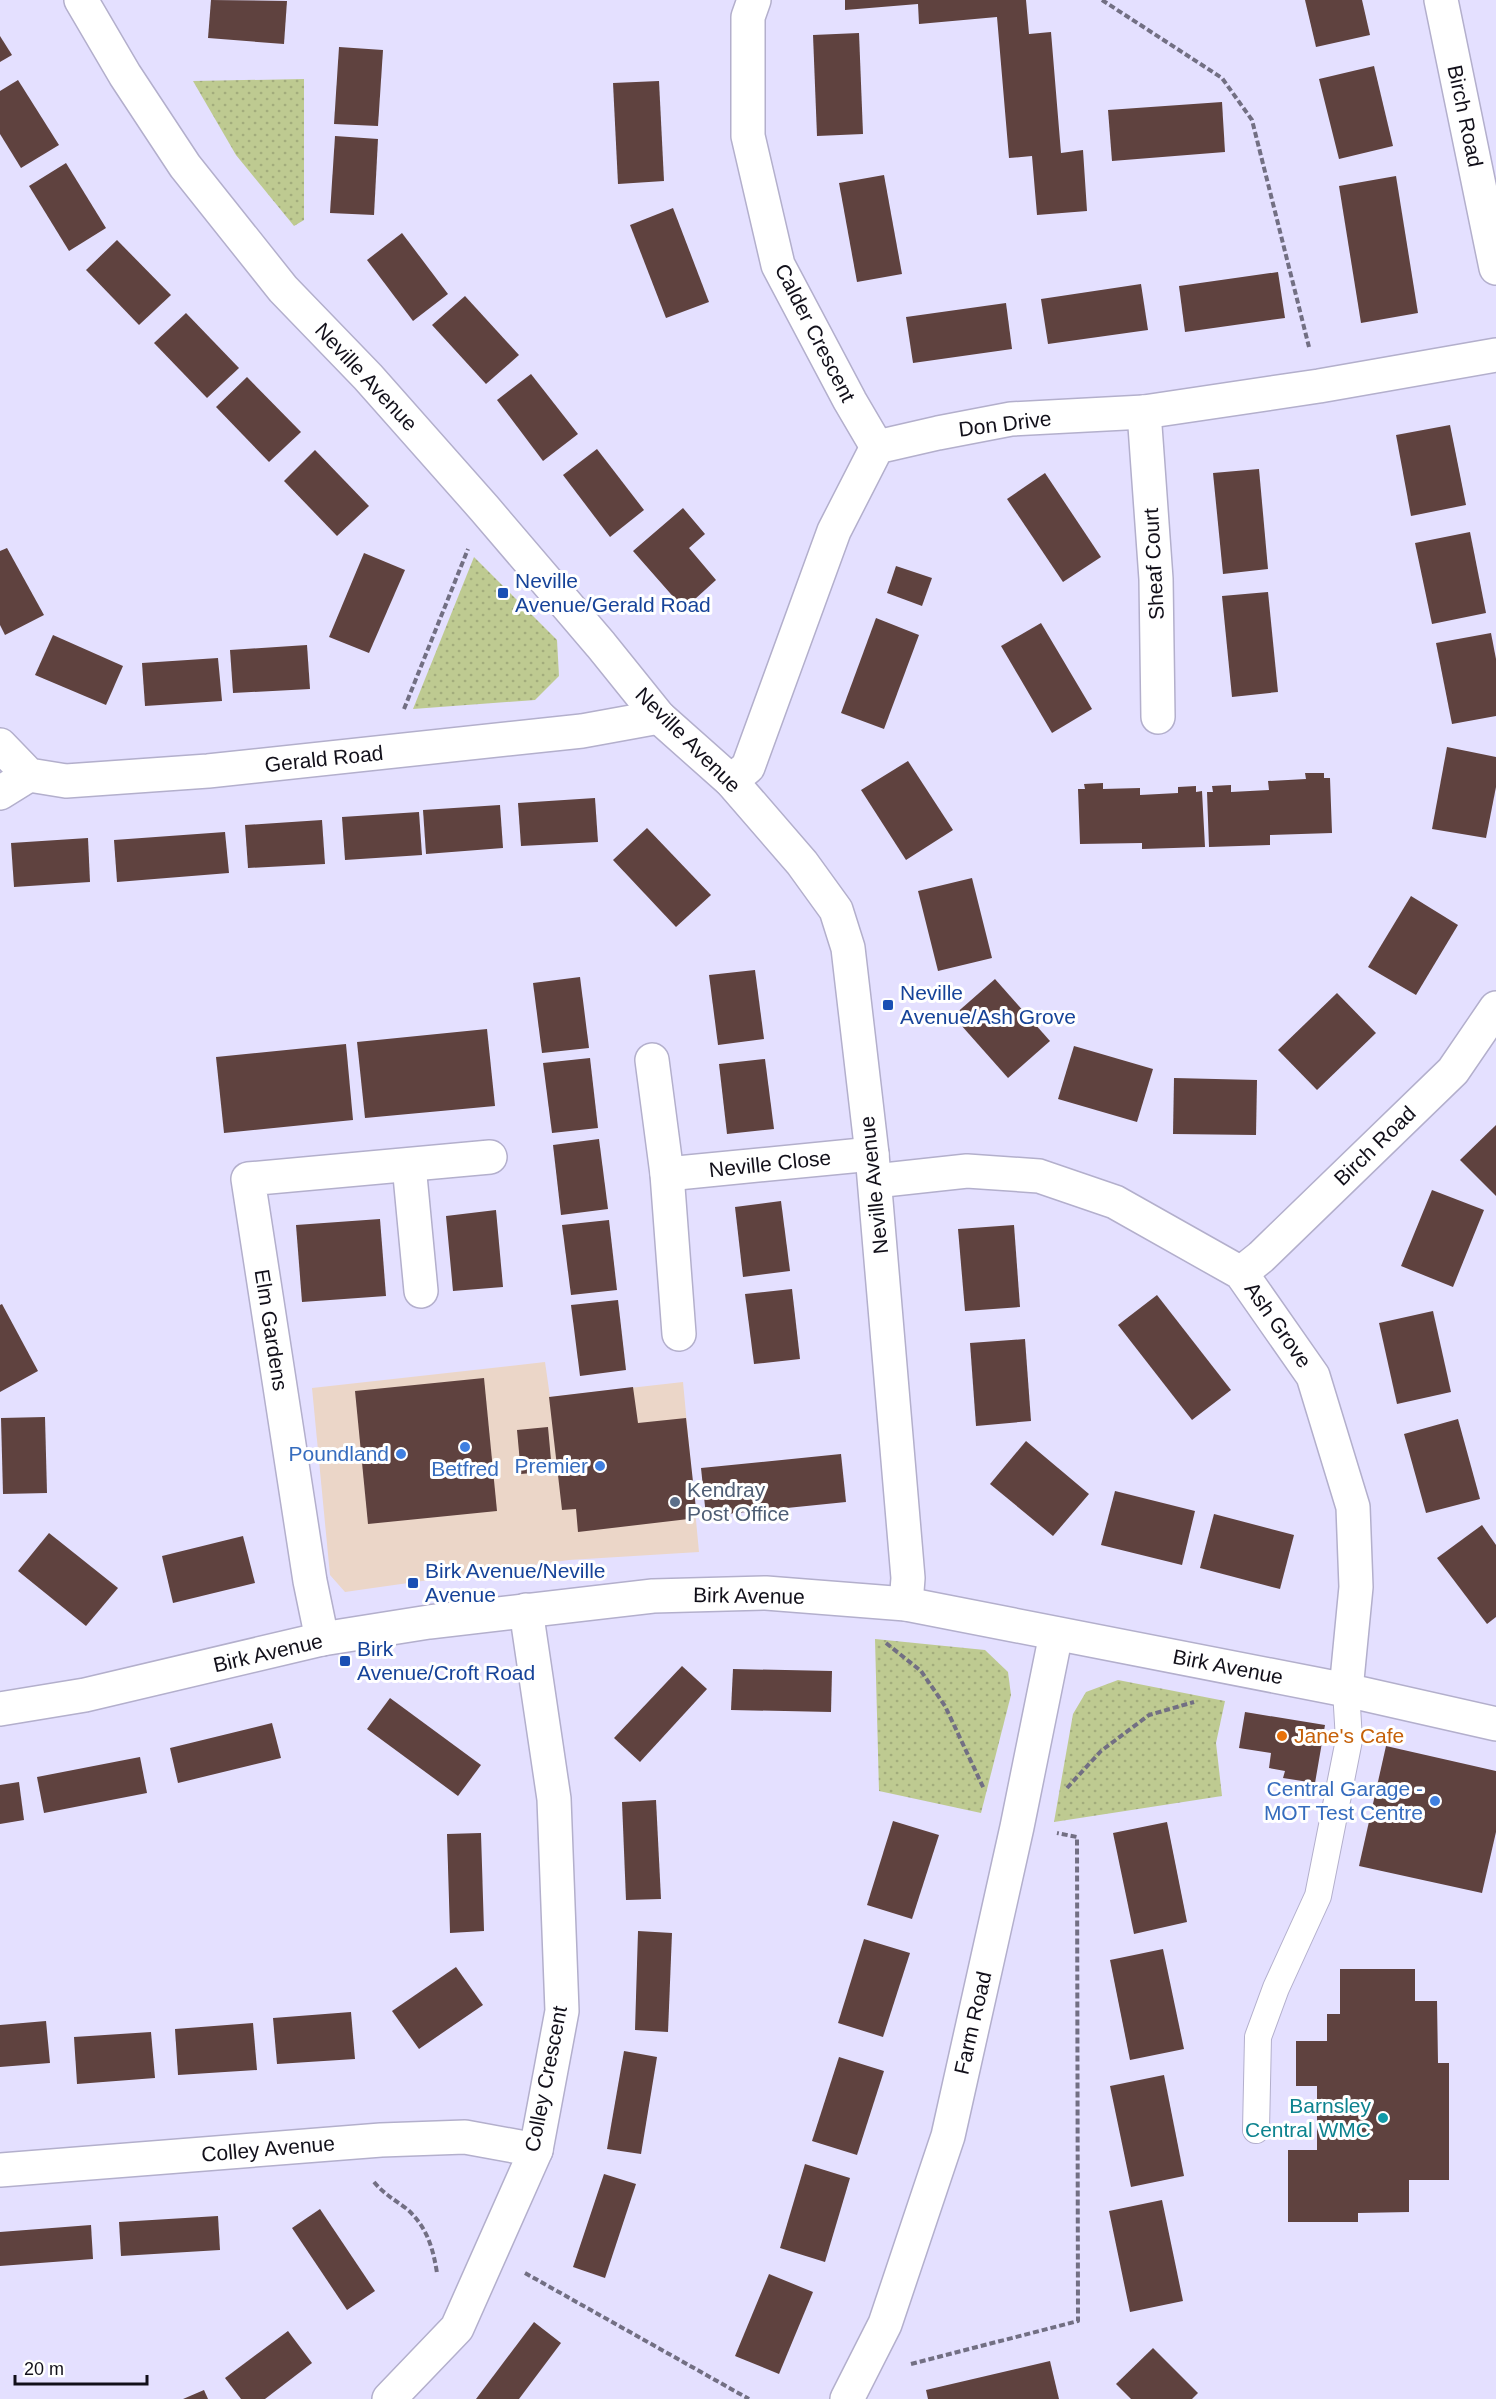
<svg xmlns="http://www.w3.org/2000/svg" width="1496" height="2399" font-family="Arial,sans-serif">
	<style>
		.commercial { fill: #ebd6c8 }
		.grass { fill: url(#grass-dots) }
		.building { fill: #5f423f }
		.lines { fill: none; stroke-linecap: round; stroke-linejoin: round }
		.lane-casing { stroke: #b3afcc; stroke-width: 28 }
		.street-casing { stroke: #b3afcc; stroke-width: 36 }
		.path { stroke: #726f83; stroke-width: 4; stroke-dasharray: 6 3; stroke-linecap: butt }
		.lane { stroke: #fff; stroke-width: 26 }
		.street { stroke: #fff; stroke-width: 33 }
		.transit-dot { fill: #1a4fb4; stroke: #fff; stroke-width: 2 }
		.shop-dot { fill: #3f7fe0; stroke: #fff; stroke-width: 2 }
		.service-dot { fill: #5c6f8a; stroke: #fff; stroke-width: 2 }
		.food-dot { fill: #e8710a; stroke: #fff; stroke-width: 2 }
		.culture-dot { fill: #0f9aa8; stroke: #fff; stroke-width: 2 }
		.labels { text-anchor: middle; stroke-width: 6; stroke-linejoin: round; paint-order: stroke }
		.street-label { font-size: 21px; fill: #12101a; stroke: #fff }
		.transit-label { font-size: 21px; fill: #164399; stroke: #fff; text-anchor: start }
		.shop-label { font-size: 21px; fill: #366cbe; stroke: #fff; text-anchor: end }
		.service-label { font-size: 21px; fill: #4e5e75; stroke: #fff; text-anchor: start }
		.food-label { font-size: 21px; fill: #c56008; stroke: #fff; text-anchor: start }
		.culture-label { font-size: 21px; fill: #0d838f; stroke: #fff; text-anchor: end }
	</style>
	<defs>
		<pattern id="grass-dots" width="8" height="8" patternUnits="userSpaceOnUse" patternTransform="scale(1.5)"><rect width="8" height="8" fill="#beca91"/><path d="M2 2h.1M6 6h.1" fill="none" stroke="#a2ac7c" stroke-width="1.8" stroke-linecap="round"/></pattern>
	</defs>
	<rect width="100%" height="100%" fill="#e4e0ff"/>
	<path class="commercial" d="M545,1362L550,1397L683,1382L699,1552L569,1560L345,1592L330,1575L312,1388Z"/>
	<g class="grass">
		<path d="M304,79V220L294,226L236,155L193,81Z"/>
		<path d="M474,557L557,640L559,676L535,700L413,709Z"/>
		<path d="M875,1639L985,1650L1008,1672L1011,1695L981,1813L879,1791Z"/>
		<path d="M1118,1680L1225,1701L1216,1743L1222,1796L1054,1822L1073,1714L1086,1692Z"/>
	</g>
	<g class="building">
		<path d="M211,0L287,1L284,44L208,38Z"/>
		<path d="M845,0H1026L1029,34L1051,32L1061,153L1083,150L1087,211L1037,215L1032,156L1009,158L997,17L919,24L918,4L845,10Z"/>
		<path d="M1305,0H1362L1370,35L1316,47Z"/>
		<path d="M859,33L863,134L817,136L813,35Z"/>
		<path d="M0,36L12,55L0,62Z"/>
		<path d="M339,47L383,50L378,126L334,124Z"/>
		<path d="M1374,66L1393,146L1339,159L1319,79Z"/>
		<path d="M18,80L59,145L21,168L0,134V91Z"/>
		<path d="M659,81L664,181L618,184L613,83Z"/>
		<path d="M1222,102L1225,152L1112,161L1108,110Z"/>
		<path d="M335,136L378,139L374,215L330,213Z"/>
		<path d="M66,163L106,228L69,251L29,186Z"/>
		<path d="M884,175L902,274L857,282L839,183Z"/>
		<path d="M1396,176L1418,313L1361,323L1339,186Z"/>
		<path d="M673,208L709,302L666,318L630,225Z"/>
		<path d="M402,233L448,294L413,321L367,260Z"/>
		<path d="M117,240L171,295L139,325L86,270Z"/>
		<path d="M1278,272L1285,318L1185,332L1179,286Z"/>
		<path d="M1141,284L1148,330L1048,344L1041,299Z"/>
		<path d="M465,296L519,355L486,384L432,325Z"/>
		<path d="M1006,303L1012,349L913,363L906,317Z"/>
		<path d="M186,313L239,368L207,398L154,343Z"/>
		<path d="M531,374L578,434L543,461L497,400Z"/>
		<path d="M247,377L301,432L269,462L216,407Z"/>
		<path d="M1450,425L1466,505L1411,516L1396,435Z"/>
		<path d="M597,449L644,510L610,537L563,475Z"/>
		<path d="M315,450L369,506L337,536L284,481Z"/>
		<path d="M1259,469L1268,569L1223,574L1213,473Z"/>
		<path d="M1045,473L1101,557L1063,582L1007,499Z"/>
		<path d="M683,508L705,534L689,548L716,580L684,609L633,551Z"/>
		<path d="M1470,532L1486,613L1432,624L1415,543Z"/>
		<path d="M7,548L44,615L5,635L0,625V551Z"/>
		<path d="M364,553L405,570L369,653L329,637Z"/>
		<path d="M896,566L932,578L922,606L887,593Z"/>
		<path d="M1268,592L1278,692L1232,697L1222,596Z"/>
		<path d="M876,618L919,635L884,729L841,713Z"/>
		<path d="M1041,623L1092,709L1052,733L1001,646Z"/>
		<path d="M1491,633L1496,659V716L1452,724L1436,643Z"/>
		<path d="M53,635L123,666L106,705L35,675Z"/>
		<path d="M307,645L310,689L233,693L230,650Z"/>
		<path d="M218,658L222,701L145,706L142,663Z"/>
		<path d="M1447,747L1496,757V787L1486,838L1432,829Z"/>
		<path d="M908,761L953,830L906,860L861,790Z"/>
		<path d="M1305,773H1324V778H1330L1332,833L1270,835V845L1209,847L1207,792H1213L1212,786L1231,785V792L1269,790L1268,781L1306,779Z"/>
		<path d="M1103,783V789L1140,788V795L1178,793V787L1196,786V792L1202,791L1205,847L1142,849V843L1080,844L1078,789H1085L1084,784Z"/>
		<path d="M595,798L598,842L521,846L518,803Z"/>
		<path d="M500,805L503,848L426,854L423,810Z"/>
		<path d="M419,812L422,855L345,860L342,817Z"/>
		<path d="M322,820L325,864L248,868L245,825Z"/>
		<path d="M647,828L711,895L676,927L613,860Z"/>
		<path d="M225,832L229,873L117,882L114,840Z"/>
		<path d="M88,838L90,882L14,887L11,843Z"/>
		<path d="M972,878L992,958L938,971L918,891Z"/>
		<path d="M1411,896L1458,925L1416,995L1368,967Z"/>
		<path d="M755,970L764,1039L718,1045L709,975Z"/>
		<path d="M580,977L589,1048L542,1053L533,983Z"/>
		<path d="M995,979L1050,1041L1008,1078L953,1016Z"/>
		<path d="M1337,993L1376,1033L1317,1090L1278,1050Z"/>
		<path d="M487,1029L495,1106L365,1118L357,1042Z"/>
		<path d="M346,1044L353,1120L224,1133L216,1057Z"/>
		<path d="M1074,1046L1153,1069L1137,1122L1058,1099Z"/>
		<path d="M590,1058L598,1128L552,1133L543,1063Z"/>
		<path d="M765,1059L774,1129L727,1134L719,1064Z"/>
		<path d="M1174,1078L1257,1080L1256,1135L1173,1134Z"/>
		<path d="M1496,1125V1196L1460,1160Z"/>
		<path d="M599,1139L608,1209L561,1215L553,1145Z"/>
		<path d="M1432,1190L1484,1210L1453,1287L1401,1266Z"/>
		<path d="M781,1201L790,1271L743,1277L735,1207Z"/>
		<path d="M496,1210L503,1287L453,1291L446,1216Z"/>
		<path d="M380,1219L386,1296L302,1302L296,1225Z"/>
		<path d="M609,1220L617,1290L571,1295L562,1225Z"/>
		<path d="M1014,1225L1020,1307L965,1311L958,1229Z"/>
		<path d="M792,1289L800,1359L754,1364L745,1294Z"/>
		<path d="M1157,1295L1231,1390L1192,1420L1118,1325Z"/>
		<path d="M618,1300L626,1370L580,1376L571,1305Z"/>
		<path d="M2,1304L38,1371L0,1392V1305Z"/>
		<path d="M1433,1311L1451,1392L1397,1404L1379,1323Z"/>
		<path d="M1025,1339L1031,1421L976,1426L970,1343Z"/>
		<path d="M484,1378L497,1511L368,1524L355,1391Z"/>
		<path d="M633,1387L638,1423L686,1418L697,1518L578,1532L576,1509L562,1510L549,1397Z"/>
		<path d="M45,1417L47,1493L3,1494L1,1418Z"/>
		<path d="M1458,1419L1480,1499L1426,1513L1404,1434Z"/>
		<path d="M548,1427L552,1471L521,1474L517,1430Z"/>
		<path d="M1026,1441L1089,1494L1053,1536L990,1484Z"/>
		<path d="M841,1454L846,1502L706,1516L701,1468Z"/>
		<path d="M1115,1491L1195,1511L1182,1565L1101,1545Z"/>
		<path d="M1214,1514L1294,1535L1280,1589L1200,1568Z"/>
		<path d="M1482,1525L1496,1545V1617L1487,1624L1437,1558Z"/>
		<path d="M49,1533L118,1588L86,1626L18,1571Z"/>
		<path d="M243,1536L255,1583L173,1603L162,1556Z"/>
		<path d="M682,1666L707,1689L640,1762L614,1738Z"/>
		<path d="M733,1669L832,1671L831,1712L731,1710Z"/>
		<path d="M390,1698L481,1765L458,1796L367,1729Z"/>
		<path d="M1245,1712L1325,1725L1315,1783L1283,1778L1285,1771L1269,1768L1271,1753L1239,1748Z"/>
		<path d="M272,1723L281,1758L178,1783L170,1748Z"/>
		<path d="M1386,1746L1496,1771V1832L1482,1893L1359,1866Z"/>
		<path d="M140,1757L147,1793L44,1813L37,1777Z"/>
		<path d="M19,1782L24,1820L0,1824V1785Z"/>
		<path d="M656,1800L661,1899L626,1900L622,1802Z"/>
		<path d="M893,1821L939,1835L912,1919L867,1905Z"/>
		<path d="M1167,1822L1187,1922L1134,1934L1113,1833Z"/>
		<path d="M481,1833L484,1931L450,1933L447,1834Z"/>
		<path d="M638,1931L672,1933L668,2032L635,2030Z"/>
		<path d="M864,1939L910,1953L883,2037L838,2023Z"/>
		<path d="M1163,1949L1184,2049L1130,2060L1110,1960Z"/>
		<path d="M456,1967L483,2005L419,2049L392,2011Z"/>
		<path d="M1340,1969H1415V2001H1437L1438,2063H1449V2180H1409V2212L1358,2213V2222H1288V2150H1317V2086H1296V2041H1327V2014H1340Z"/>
		<path d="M351,2012L355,2059L277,2064L273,2018Z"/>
		<path d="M46,2021L50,2063L0,2067V2025Z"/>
		<path d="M253,2023L257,2070L178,2075L175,2029Z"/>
		<path d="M151,2032L155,2078L77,2084L74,2037Z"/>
		<path d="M624,2051L657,2057L641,2154L607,2149Z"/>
		<path d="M839,2057L884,2071L857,2155L812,2141Z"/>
		<path d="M1164,2075L1184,2176L1131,2187L1110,2086Z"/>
		<path d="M805,2164L850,2178L825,2262L780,2248Z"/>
		<path d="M604,2174L636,2184L605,2278L573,2267Z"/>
		<path d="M1162,2200L1183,2301L1130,2312L1109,2211Z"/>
		<path d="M320,2209L375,2291L347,2310L292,2228Z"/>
		<path d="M218,2216L220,2250L121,2256L119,2222Z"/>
		<path d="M91,2225L93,2259L0,2266V2232Z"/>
		<path d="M769,2274L813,2292L779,2374L735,2356Z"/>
		<path d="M534,2322L561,2343L519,2399H476Z"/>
		<path d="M288,2331L312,2363L265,2399H241L225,2378Z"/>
		<path d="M1153,2348L1198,2393L1192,2399H1131L1116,2384Z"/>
		<path d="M1050,2361L1059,2399H928L926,2390Z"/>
		<path d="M204,2390L208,2399H183Z"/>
	</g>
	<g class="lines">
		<defs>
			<path id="lane" d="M1256,2130L1258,2037L1276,1988L1318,1896L1349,1740L1346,1690"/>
			<g id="street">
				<path d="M81,0L125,75L185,166L283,289L368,377L484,508L601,645L659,717L731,781L802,863L836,910L848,948L872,1154L908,1578L906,1604"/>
				<path d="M754,0L748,17V136L778,265L850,401L877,447"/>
				<path d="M1441,0L1496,268"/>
				<path d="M1144,412L1156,579L1158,717"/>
				<path d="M0,745L29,775L66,781L208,771L582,731L659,717"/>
				<path d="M731,781L748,767L834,531L877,447L938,433L1011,419L1144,412L1319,386L1496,355"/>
				<path d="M0,793L29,775"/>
				<path d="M652,1060L667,1174L679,1334"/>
				<path d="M409,1165L421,1291"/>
				<path d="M667,1174L872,1154"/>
				<path d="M875,1181L967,1171L1039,1176L1115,1202L1241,1273L1313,1376L1353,1507L1356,1587L1346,1690"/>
				<path d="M1241,1273L1261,1257L1453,1071L1496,1008"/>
				<path d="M322,1639L310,1581L248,1179L490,1157"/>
				<path d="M0,1709L85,1695L322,1639L429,1622L653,1596L766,1593L906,1604L1346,1690L1496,1724"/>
				<path d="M0,2170L381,2140L465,2137L536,2150"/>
				<path d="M389,2399L457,2328L536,2150L562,2011L554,1799L526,1610"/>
				<path d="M847,2399L885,2324L948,2136L1017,1827L1056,1634"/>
			</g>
		</defs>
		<use href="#lane" class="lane-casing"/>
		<use href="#street" class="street-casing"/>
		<g class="path">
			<path d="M1102,0L1222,78L1252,120L1309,347"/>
			<path d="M404,709L468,549"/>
			<path d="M886,1643L921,1671L945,1706L984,1789"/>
			<path d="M1067,1788L1101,1751L1149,1715L1194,1702"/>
			<path d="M374,2182C384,2194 395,2200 407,2209C427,2227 433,2248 437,2273"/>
			<path d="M525,2273L749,2399"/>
			<path d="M911,2364L1078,2321L1077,1837L1057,1833"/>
		</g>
		<use href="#lane" class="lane"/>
		<use href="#street" class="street"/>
	</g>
	<g class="transit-dot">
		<rect x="497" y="587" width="12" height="12" rx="3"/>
		<rect x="882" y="999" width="12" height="12" rx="3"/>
		<rect x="407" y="1577" width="12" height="12" rx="3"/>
		<rect x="339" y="1655" width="12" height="12" rx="3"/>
	</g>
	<g class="shop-dot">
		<circle cx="465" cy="1447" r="6"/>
		<circle cx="401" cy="1454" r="6"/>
		<circle cx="600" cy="1466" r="6"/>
		<circle cx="1435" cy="1801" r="6"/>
	</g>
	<circle class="service-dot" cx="675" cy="1502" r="6"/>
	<circle class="food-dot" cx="1282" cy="1736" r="6"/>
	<circle class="culture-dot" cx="1383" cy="2118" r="6"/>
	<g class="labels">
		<g class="street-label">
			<text transform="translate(1465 116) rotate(78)" y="7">Birch Road</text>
			<text transform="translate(815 333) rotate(63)" y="7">Calder Crescent</text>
			<text transform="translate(366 377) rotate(47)" y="7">Neville Avenue</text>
			<text transform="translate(1005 424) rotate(-7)" y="7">Don Drive</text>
			<text transform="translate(1154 564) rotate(-93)" y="7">Sheaf Court</text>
			<text transform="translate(688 740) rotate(45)" y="7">Neville Avenue</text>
			<text transform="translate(324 759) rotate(-6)" y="7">Gerald Road</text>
			<text transform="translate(1375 1146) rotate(-44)" y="7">Birch Road</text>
			<text transform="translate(770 1164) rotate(-6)" y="7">Neville Close</text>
			<text transform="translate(874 1185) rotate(-96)" y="7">Neville Avenue</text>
			<text transform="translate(1278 1325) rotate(55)" y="7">Ash Grove</text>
			<text transform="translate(271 1330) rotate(81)" y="7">Elm Gardens</text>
			<text transform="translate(749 1596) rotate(1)" y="7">Birk Avenue</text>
			<text transform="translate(268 1653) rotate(-13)" y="7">Birk Avenue</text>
			<text transform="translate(1228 1667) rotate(11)" y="7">Birk Avenue</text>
			<text transform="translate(973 2023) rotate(-77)" y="7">Farm Road</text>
			<text transform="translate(546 2079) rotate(-79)" y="7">Colley Crescent</text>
			<text transform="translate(268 2149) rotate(-5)" y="7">Colley Avenue</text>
		</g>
		<g class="transit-label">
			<text x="515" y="588">Neville<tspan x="515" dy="24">Avenue/Gerald Road</tspan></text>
			<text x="900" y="1000">Neville<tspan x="900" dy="24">Avenue/Ash Grove</tspan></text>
			<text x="425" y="1578">Birk Avenue/Neville<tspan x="425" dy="24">Avenue</tspan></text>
			<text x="357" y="1656">Birk<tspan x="357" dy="24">Avenue/Croft Road</tspan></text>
		</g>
		<g class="shop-label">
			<text x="389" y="1461">Poundland</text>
			<text x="588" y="1473">Premier</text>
			<text x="465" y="1476" text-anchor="middle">Betfred</text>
			<text x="1423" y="1796">Central Garage -<tspan x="1423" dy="24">MOT Test Centre</tspan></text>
		</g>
		<g class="service-label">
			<text x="687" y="1497">Kendray<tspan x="687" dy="24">Post Office</tspan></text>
		</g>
		<g class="food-label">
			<text x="1294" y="1743">Jane's Cafe</text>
		</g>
		<g class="culture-label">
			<text x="1371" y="2113">Barnsley<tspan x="1371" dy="24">Central WMC</tspan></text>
		</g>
	</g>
	<path d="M15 2375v9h132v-9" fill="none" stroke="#12101a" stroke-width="3"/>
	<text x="24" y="2375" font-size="18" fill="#12101a" stroke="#ffffff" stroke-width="4.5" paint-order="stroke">20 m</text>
</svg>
